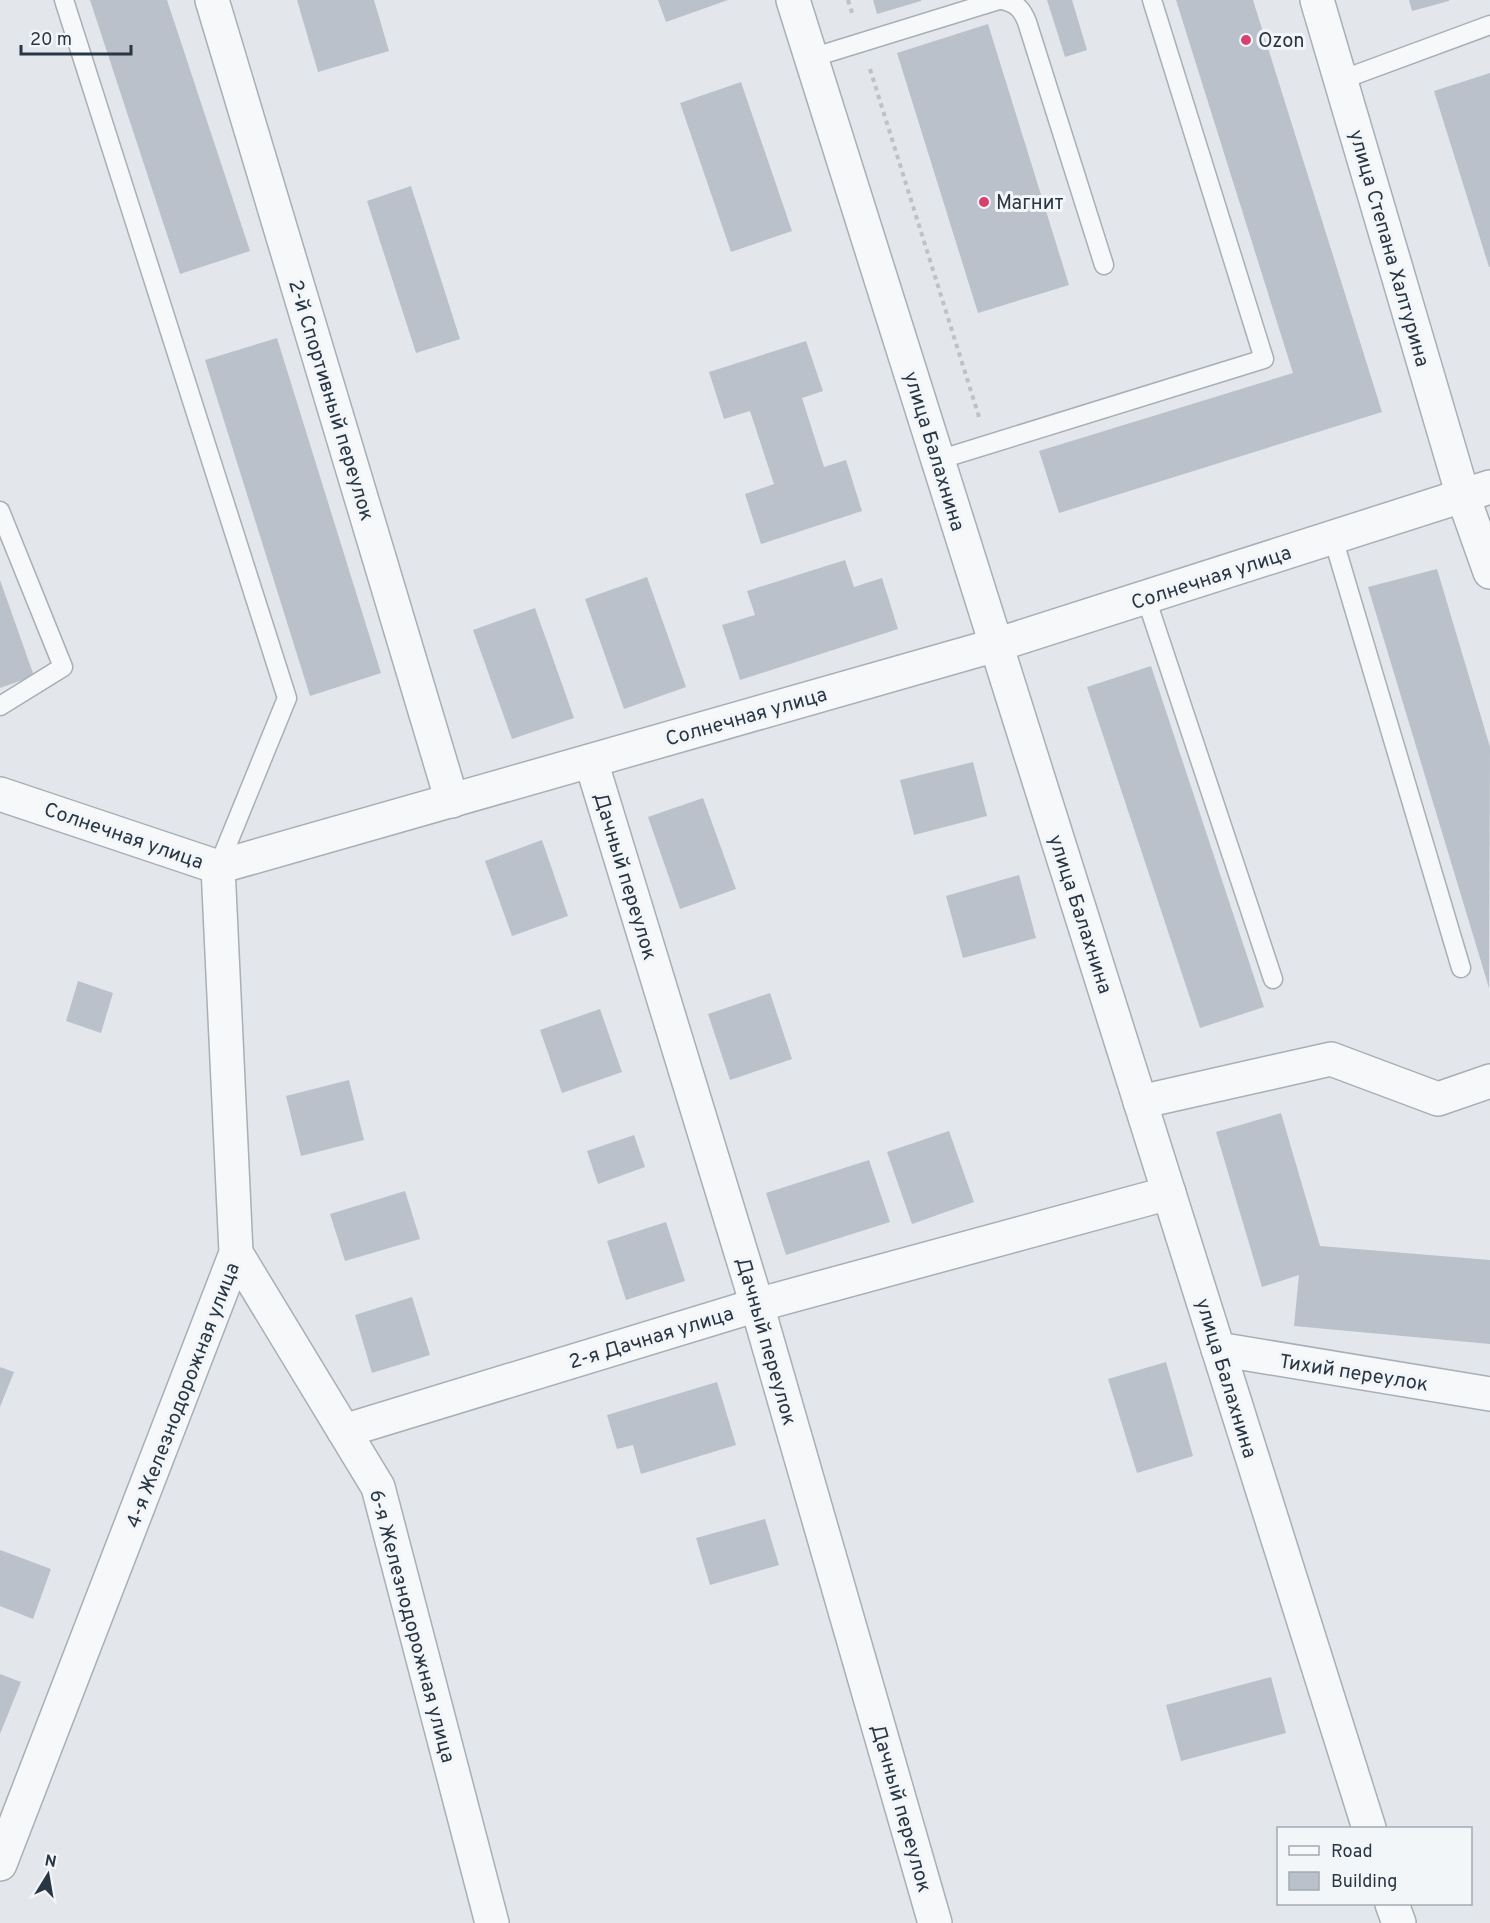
<svg xmlns="http://www.w3.org/2000/svg" width="1490" height="1923" font-family="Overpass,sans-serif">
	<style>
		.building { fill: #bac1ca }
		.lines { fill: none; stroke-linecap: round; stroke-linejoin: round }
		.service-casing { stroke: #a7afb7; stroke-width: 21 }
		.minor-casing { stroke: #a7afb7; stroke-width: 36 }
		.tertiary-casing { stroke: #a7afb7; stroke-width: 36 }
		.path { stroke: #bdc2c7; stroke-width: 4; stroke-dasharray: 4.5 4.5; stroke-linecap: butt }
		.service { stroke: #f6f8fa; stroke-width: 18 }
		.minor { stroke: #f6f8fa; stroke-width: 33 }
		.tertiary { stroke: #f6f8fa; stroke-width: 33 }
		.poi-dot { fill: #d6426d; stroke: #f3f6f9; stroke-width: 2 }
		.labels { text-anchor: middle; stroke-width: 6; stroke-linejoin: round; paint-order: stroke }
		.poi-label { font-size: 20px; fill: #293745; stroke: #f3f6f9; text-anchor: start }
		.street-label { font-size: 20px; fill: #293745; stroke: #f3f6f9 }
	</style>
	<rect width="100%" height="100%" fill="#e3e7ec"/>
	<g class="building">
		<path d="M90,0H167L250,251L180,274Z"/>
		<path d="M297,0H374L389,51L318,72Z"/>
		<path d="M658,0H728L666,22Z"/>
		<path d="M873,0H921V1L877,14Z"/>
		<path d="M1047,0H1072L1087,50L1065,57Z"/>
		<path d="M1176,0H1253L1382,412L1059,513L1039,451L1293,373Z"/>
		<path d="M1409,0H1449V1L1412,11Z"/>
		<path d="M988,24L1069,285L978,313L897,53Z"/>
		<path d="M1490,73V267H1489L1434,91Z"/>
		<path d="M741,82L792,231L731,252L680,103Z"/>
		<path d="M411,186L460,339L416,353L367,201Z"/>
		<path d="M277,338L381,673L310,696L205,360Z"/>
		<path d="M806,341L823,391L802,398L824,467L846,460L862,511L761,544L745,494L774,484L750,411L724,419L709,372Z"/>
		<path d="M845,560L854,587L882,578L898,629L740,680L722,625L755,615L747,591Z"/>
		<path d="M1437,569L1490,747L1489,988L1368,587Z"/>
		<path d="M647,577L686,687L624,709L585,599Z"/>
		<path d="M0,580L34,676L0,688Z"/>
		<path d="M535,608L574,718L512,739L473,630Z"/>
		<path d="M1151,666L1264,1007L1200,1028L1087,687Z"/>
		<path d="M973,762L987,816L914,835L900,780Z"/>
		<path d="M703,798L736,889L680,909L648,817Z"/>
		<path d="M542,840L568,916L512,936L485,861Z"/>
		<path d="M1019,875L1036,938L963,958L946,896Z"/>
		<path d="M78,981L113,993L101,1033L66,1021Z"/>
		<path d="M770,993L792,1059L730,1080L708,1014Z"/>
		<path d="M600,1009L622,1072L562,1093L540,1030Z"/>
		<path d="M349,1080L364,1140L301,1156L286,1096Z"/>
		<path d="M1281,1113L1320,1246L1490,1260V1344L1294,1326L1299,1275L1262,1287L1216,1132Z"/>
		<path d="M949,1131L974,1202L912,1224L887,1152Z"/>
		<path d="M634,1135L645,1167L598,1184L587,1151Z"/>
		<path d="M869,1160L890,1222L786,1255L766,1193Z"/>
		<path d="M405,1191L420,1239L345,1261L330,1214Z"/>
		<path d="M666,1222L685,1281L626,1300L607,1241Z"/>
		<path d="M412,1297L430,1355L372,1373L355,1315Z"/>
		<path d="M1166,1362L1193,1456L1137,1473L1108,1379Z"/>
		<path d="M0,1367L14,1372L0,1407Z"/>
		<path d="M717,1382L736,1445L641,1474L633,1445L617,1449L607,1415Z"/>
		<path d="M765,1519L779,1565L710,1585L696,1538Z"/>
		<path d="M0,1550L51,1569L33,1619L0,1606Z"/>
		<path d="M0,1674L21,1682L0,1734Z"/>
		<path d="M1271,1677L1286,1733L1181,1761L1166,1705Z"/>
	</g>
	<g class="lines">
		<defs>
			<g id="service">
				<path d="M64,0L287,698L218,867"/>
				<path d="M1002,0C1016,3 1022,9 1027,22L1104,265"/>
				<path d="M811,58L999,0"/>
				<path d="M1341,80L1490,25"/>
				<path d="M938,460L1264,359L1152,0"/>
				<path d="M0,511L63,667L0,706"/>
				<path d="M1333,538L1461,968"/>
				<path d="M1146,598L1273,979"/>
			</g>
			<g id="minor">
				<path d="M212,0L452,801"/>
				<path d="M1317,0L1463,496L1490,572"/>
				<path d="M996,645L1490,487"/>
				<path d="M591,761L757,1305L935,1923"/>
				<path d="M1140,1102L1331,1059L1438,1099L1490,1081"/>
				<path d="M236,1253L378,1487L492,1923"/>
				<path d="M1218,1349L1490,1394"/>
				<path d="M344,1431L757,1305L1169,1193"/>
				<path d="M0,1864L236,1253L218,867"/>
			</g>
			<g id="tertiary">
				<path d="M793,0L1369,1828"/>
				<path d="M0,794L218,867L996,645"/>
				<path d="M1392,1904L1399,1923"/>
			</g>
		</defs>
		<use href="#service" class="service-casing"/>
		<use href="#minor" class="minor-casing"/>
		<use href="#tertiary" class="tertiary-casing"/>
		<g class="path">
			<path d="M848,0L853,16"/>
			<path d="M870,69L980,420"/>
		</g>
		<use href="#service" class="service"/>
		<use href="#minor" class="minor"/>
		<use href="#tertiary" class="tertiary"/>
	</g>
	<g class="poi-dot">
		<circle cx="1246" cy="40" r="6"/>
		<circle cx="984" cy="202" r="6"/>
	</g>
	<g class="labels">
		<g class="poi-label">
			<text x="1258" y="47">Ozon</text>
			<text x="996" y="209">Магнит</text>
		</g>
		<g class="street-label">
			<text transform="translate(1390 248) rotate(74)" y="7">улица Степана Халтурина</text>
			<text transform="translate(332 400) rotate(73)" y="7">2-й Спортивный переулок</text>
			<text transform="translate(935 451) rotate(73)" y="7">улица Балахнина</text>
			<text transform="translate(1211 577) rotate(-18)" y="7">Солнечная улица</text>
			<text transform="translate(746 716) rotate(-16)" y="7">Солнечная улица</text>
			<text transform="translate(124 835) rotate(19)" y="7">Солнечная улица</text>
			<text transform="translate(626 876) rotate(73)" y="7">Дачный переулок</text>
			<text transform="translate(1081 914) rotate(72)" y="7">улица Балахнина</text>
			<text transform="translate(651 1337) rotate(-17)" y="7">2-я Дачная улица</text>
			<text transform="translate(767 1341) rotate(74)" y="7">Дачный переулок</text>
			<text transform="translate(1354 1372) rotate(9)" y="7">Тихий переулок</text>
			<text transform="translate(1227 1378) rotate(73)" y="7">улица Балахнина</text>
			<text transform="translate(182 1395) rotate(-69)" y="7">4-я Железнодорожная улица</text>
			<text transform="translate(413 1626) rotate(75)" y="7">6-я Железнодорожная улица</text>
			<text transform="translate(902 1808) rotate(74)" y="7">Дачный переулок</text>
		</g>
	</g>
	<rect x="1277" y="1827" width="195" height="78" fill="#f3f6f9" stroke="#a2aab1" stroke-width="1.5"/>
	<rect x="1289" y="1846" width="30" height="9" fill="#f6f8fa" stroke="#a2aab1" stroke-width="1.5"/>
	<text x="1331" y="1857" font-size="18" fill="#293745">Road</text>
	<rect x="1289" y="1872" width="30" height="18" fill="#bac1ca" stroke="#a2aab1" stroke-width="1.5"/>
	<text x="1331" y="1887" font-size="18" fill="#293745">Building</text>
	<g transform="translate(48 1875) rotate(11)" stroke="#f3f6f9" stroke-width="4.5" paint-order="stroke">
	<path d="M0-4.5L10 22L0 15L-10 22Z" fill="#293745"/>
	<text y="-9" font-size="16" font-weight="bold" text-anchor="middle" fill="#293745">N</text>
	</g>
	<path d="M21 45v9h110v-9" fill="none" stroke="#293745" stroke-width="3"/>
	<text x="30" y="45" font-size="18" fill="#293745" stroke="#f3f6f9" stroke-width="4.5" paint-order="stroke">20 m</text>
</svg>
